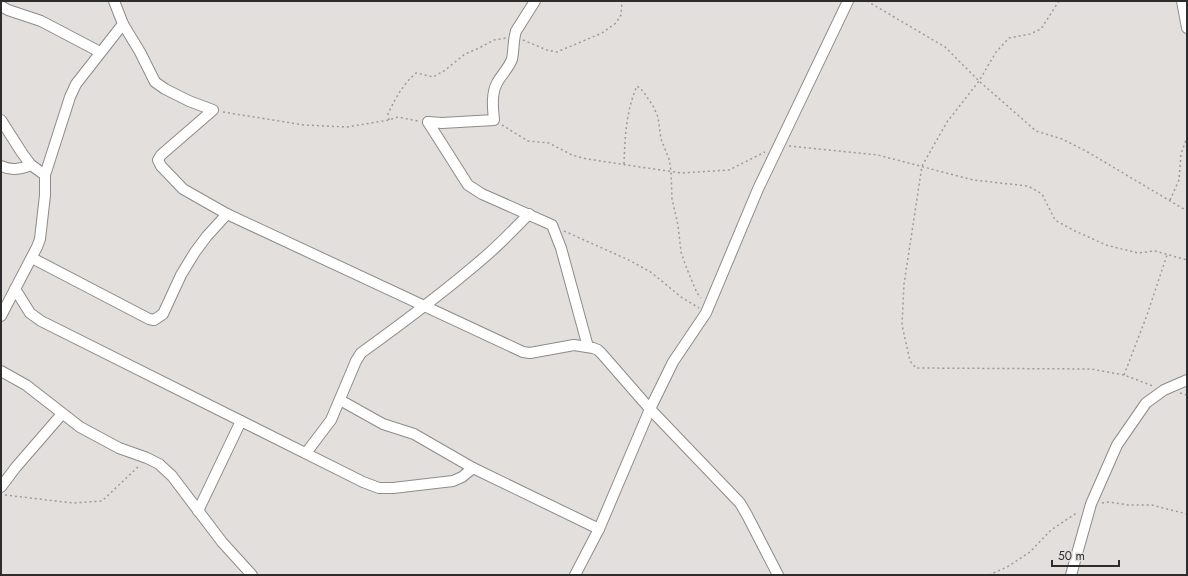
<svg xmlns="http://www.w3.org/2000/svg" width="1188" height="576" font-family="Jost,sans-serif">
	<style>
		.lines { fill: none; stroke-linecap: round; stroke-linejoin: round }
		.minor-casing { stroke: #8e8b8a; stroke-width: 12 }
		.path { stroke: #9d9b99; stroke-width: 1.5; stroke-dasharray: 2 3; stroke-linecap: butt }
		.minor { stroke: #fff; stroke-width: 10 }
	</style>
	<rect width="100%" height="100%" fill="#e2dfdd"/>
	<g class="lines">
		<defs>
			<g id="minor">
				<path d="M114,1L123,24L140,52L155,82L165,89L189,101L213,110L161,155L158,160L161,166L183,189L227,214L523,352L530,353L574,345L593,348L598,350L602,354L650,409L740,503L747,515L778,575"/>
				<path d="M1182,1L1187,28"/>
				<path d="M1,6L8,10L41,21L100,52"/>
				<path d="M1,120L22,153L31,165L45,175"/>
				<path d="M428,122L468,185L482,194L552,225L561,248L588,347"/>
				<path d="M428,122L442,123L494,120C493,109 491,94 497,83C501,75 509,68 512,59C514,50 513,40 516,31L535,1"/>
				<path d="M1,166C12,171 20,169 31,165"/>
				<path d="M32,258L149,319L154,320L163,314L181,275L195,252L207,236L227,214"/>
				<path d="M15,289L30,313L41,321L363,482L379,488H393L453,481L462,477L473,468L599,529"/>
				<path d="M1,316L37,247L40,239L45,195V175L70,97L76,84L123,24"/>
				<path d="M1,371L26,385L80,427L119,448L147,458L159,464L172,476L222,542L252,575"/>
				<path d="M340,400L383,424L414,434L473,468"/>
				<path d="M306,453L331,420L356,361L361,353C404,322 447,290 487,255C502,242 515,228 529,214"/>
				<path d="M1,487L16,467L62,414"/>
				<path d="M198,511L241,421"/>
				<path d="M575,575L599,529L650,409L673,362L706,313L758,189L848,1"/>
				<path d="M1071,575L1091,504L1117,445L1146,403L1164,390L1187,380"/>
			</g>
		</defs>
		<use href="#minor" class="minor-casing"/>
		<g class="path">
			<path d="M867,1L945,47L979,81L1036,131L1062,139L1086,151L1187,211"/>
			<path d="M1059,1L1041,29L1030,34L1009,38L996,52L979,81L947,122L922,166L904,284L902,325L910,361L916,368L1091,369L1124,375L1153,386"/>
			<path d="M523,40L547,50L557,52L602,33L616,23L621,15L622,1"/>
			<path d="M223,112L304,125L347,127L389,120L398,117L418,121"/>
			<path d="M389,120L388,114C395,99 403,84 416,73L433,77L444,71L465,54L479,48L494,40L506,38"/>
			<path d="M502,125L528,141L549,143L572,155L587,159L681,173L729,170L765,152"/>
			<path d="M789,146L878,155L973,180L1028,186L1042,194L1055,220L1073,230L1106,245L1138,253L1155,251L1187,260"/>
			<path d="M624,164C625,137 626,111 637,86L643,91L653,106L658,117L661,139L669,159L671,171L672,199L678,225L681,252L687,269L697,293L701,298"/>
			<path d="M1170,200L1179,180L1181,154L1187,137"/>
			<path d="M564,231L631,261L652,273L681,297L699,308"/>
			<path d="M1124,375L1147,315L1167,255"/>
			<path d="M1180,393L1187,395"/>
			<path d="M5,495L73,503L102,501L139,466"/>
			<path d="M1102,503L1109,502L1128,505H1152L1187,514"/>
			<path d="M989,575L1007,567L1030,552L1051,530L1078,512"/>
		</g>
		<use href="#minor" class="minor"/>
	</g>
	<rect width="1188" height="576" fill="none" stroke="#2e2d2d" stroke-width="4"/>
	<path d="M1052 560v6h67v-6" fill="none" stroke="#2e2d2d" stroke-width="2"/>
	<text x="1058" y="560" font-size="12" fill="#2e2d2d" stroke="#e2dfdd" stroke-width="3" paint-order="stroke">50 m</text>
</svg>
